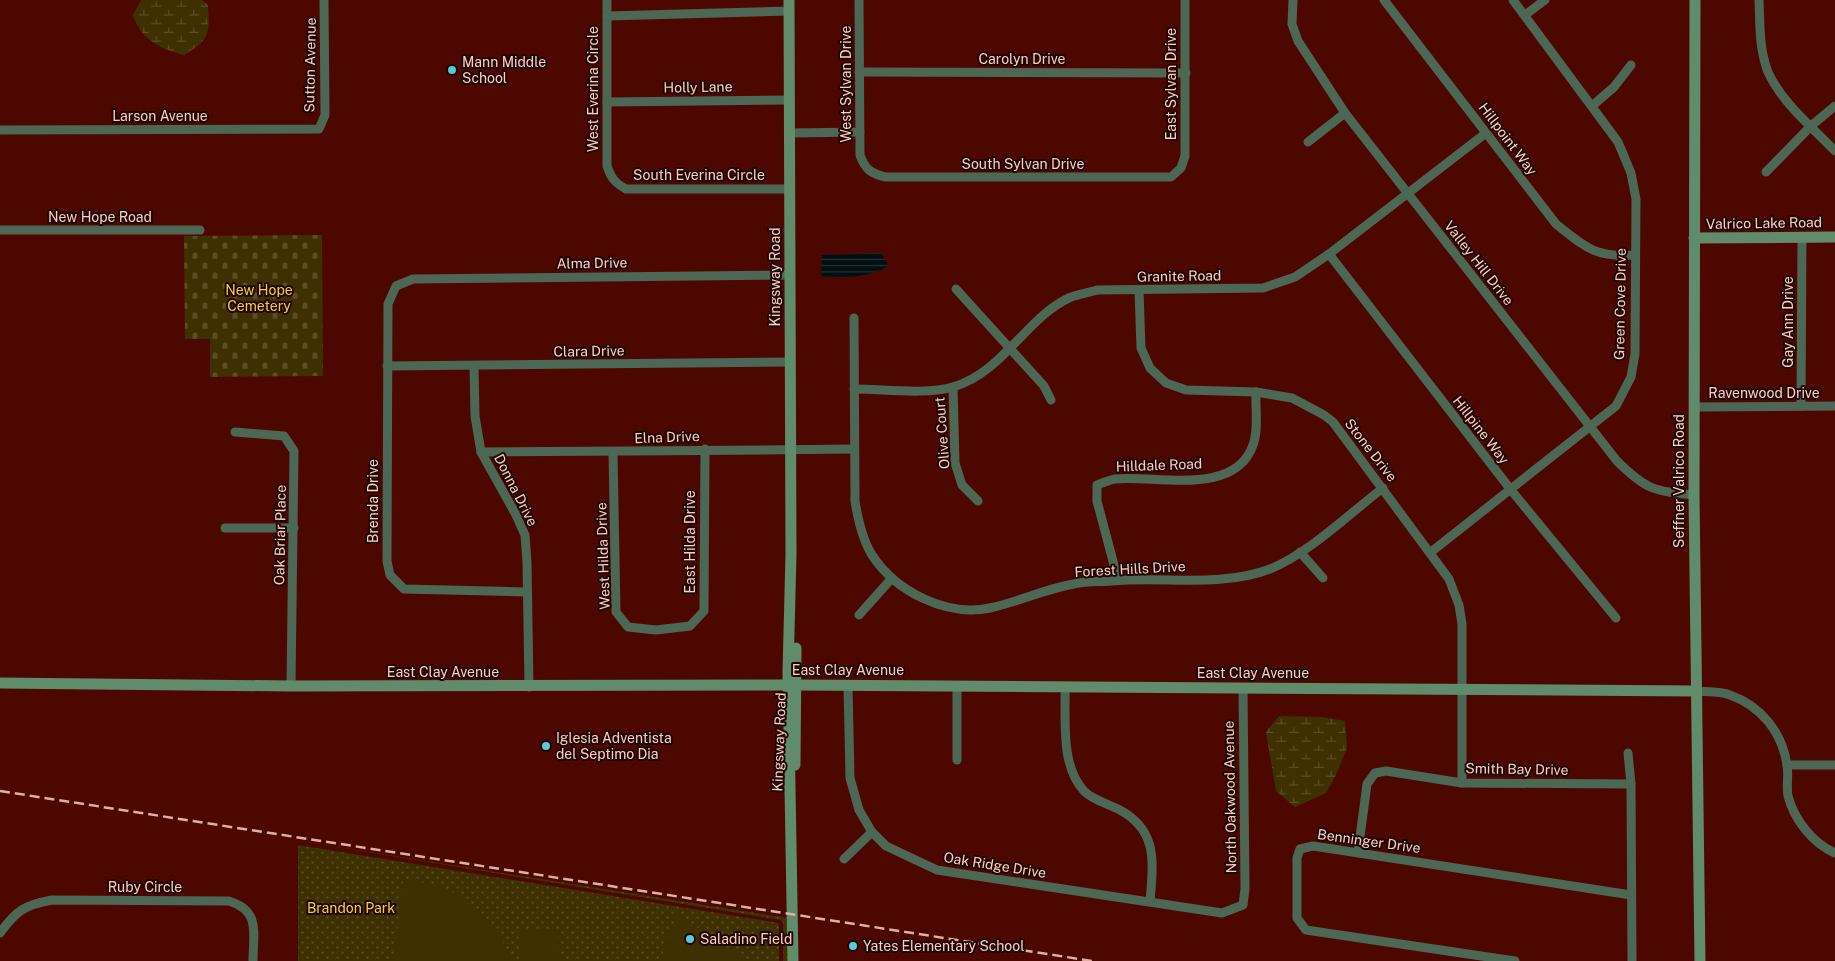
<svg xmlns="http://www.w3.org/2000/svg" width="1835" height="961" font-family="'Public Sans',sans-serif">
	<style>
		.grass { fill: url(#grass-dots) }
		.wetland { fill: url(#wetland-marsh) }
		.cemetery { fill: url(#cemetery-stones) }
		.garden { fill: #3e3000 }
		.water { fill: url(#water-rules) }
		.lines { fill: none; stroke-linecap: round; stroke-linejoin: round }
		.street { stroke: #4c6753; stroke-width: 9 }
		.secondary { stroke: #608c6c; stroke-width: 11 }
		.rail { stroke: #deafa6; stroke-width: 2.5; stroke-dasharray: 10 5; stroke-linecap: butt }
		.poi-dot { fill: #56c9e0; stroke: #210502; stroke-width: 2 }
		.labels { text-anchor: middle; stroke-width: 4; stroke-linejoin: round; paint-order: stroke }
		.street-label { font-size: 14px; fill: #f9cec4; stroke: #210502 }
		.poi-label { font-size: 14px; fill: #f9cec4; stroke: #210502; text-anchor: start }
		.park-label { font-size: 14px; fill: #f7cf3e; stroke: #210502 }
	</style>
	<defs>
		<pattern id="grass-dots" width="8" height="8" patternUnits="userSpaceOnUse" patternTransform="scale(1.25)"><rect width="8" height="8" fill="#3e3000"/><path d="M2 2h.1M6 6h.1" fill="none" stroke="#5b4d24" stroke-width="1.8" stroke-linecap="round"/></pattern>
		<pattern id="wetland-marsh" width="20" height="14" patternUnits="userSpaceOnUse" patternTransform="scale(1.25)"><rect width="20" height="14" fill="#3e3000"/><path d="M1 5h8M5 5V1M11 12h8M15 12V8" fill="none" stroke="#5b4d24"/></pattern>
		<pattern id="cemetery-stones" width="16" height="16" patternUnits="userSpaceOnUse" patternTransform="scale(1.25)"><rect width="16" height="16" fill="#3e3000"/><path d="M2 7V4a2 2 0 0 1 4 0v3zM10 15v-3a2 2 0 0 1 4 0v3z" fill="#5b4d24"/></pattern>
		<pattern id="water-rules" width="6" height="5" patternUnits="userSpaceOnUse" patternTransform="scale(1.25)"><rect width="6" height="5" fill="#000f12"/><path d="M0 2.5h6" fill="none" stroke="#263133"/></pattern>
	</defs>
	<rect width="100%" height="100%" fill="#4c0800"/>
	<g class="grass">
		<path d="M300,841L788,918V961H783V923L781,920Z"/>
		<path d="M298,845L779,923V961H298Z"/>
	</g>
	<g class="wetland">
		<path d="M141,0H202L208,5C210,33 209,41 184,55C160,49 140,39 133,15Z"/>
		<path d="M1279,716L1322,717L1345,721L1347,748L1336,775L1326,793L1295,807L1276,791L1266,732Z"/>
	</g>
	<path class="cemetery" d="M322,235L323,376L210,377V339H185L184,236Z"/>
	<g class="garden">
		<path d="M403,880C414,882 427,882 438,886C475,900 498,924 511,961H394Z"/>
		<path d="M678,915L748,961H662C663,943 669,930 678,915Z"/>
		<path d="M558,929L559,959L521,960L520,930Z"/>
	</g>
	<path class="water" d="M881,253L889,266C866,278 846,278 821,276L822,255Z"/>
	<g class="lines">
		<g class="street">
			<path d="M607,0V166C611,178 615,183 626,189H790"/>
			<path d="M859,0L860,155C865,169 870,173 885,177H1171L1181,168L1185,156V0"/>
			<path d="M1293,0L1292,24L1298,41L1345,113L1617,461C1645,489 1655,492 1694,495"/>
			<path d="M1384,0L1556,224C1586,248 1596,258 1635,255"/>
			<path d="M1759,0C1760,24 1759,49 1768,72C1782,103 1812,127 1835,151"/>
			<path d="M1525,15L1545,0"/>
			<path d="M607,16L789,11"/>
			<path d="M859,72L1186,73"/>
			<path d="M607,102L790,100"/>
			<path d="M1592,106L1614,87L1631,65"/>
			<path d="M0,130L319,129L325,115L324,0"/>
			<path d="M790,133L860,132"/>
			<path d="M1308,142L1345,113"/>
			<path d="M1766,172L1811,126L1835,106"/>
			<path d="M0,230H200"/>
			<path d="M1329,254L1511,490L1616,618"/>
			<path d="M956,289L1044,386L1051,400"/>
			<path d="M1139,290L1141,348L1150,368L1166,383L1186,390L1256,392L1292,398L1324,415L1333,422L1449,579L1459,605L1462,624V783"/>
			<path d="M854,318L855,501C858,520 862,539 872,555C896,592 947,617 990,608C1018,602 1045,589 1074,584C1086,581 1099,582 1112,581C1163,576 1220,588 1270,569C1308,554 1350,513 1383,488"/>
			<path d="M387,366L791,362"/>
			<path d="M474,366L475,416L481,452L515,513L525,535L527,562L529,687"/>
			<path d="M953,387L955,463L962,485L978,501"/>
			<path d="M854,389C883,389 926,395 953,387C1004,372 1027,316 1071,297C1079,294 1088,293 1097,290L1263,288L1295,277L1329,254L1486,133"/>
			<path d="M1801,406L1802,237"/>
			<path d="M1694,407L1835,406"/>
			<path d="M235,432L284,436L294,451L291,686"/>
			<path d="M481,452C605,452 730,450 854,449"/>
			<path d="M613,453L616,612L628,627L656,630L690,626L704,611L705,449"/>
			<path d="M225,528H294"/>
			<path d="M1300,552L1323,578"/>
			<path d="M1431,552L1616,406L1631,377L1635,354L1636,199L1631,173L1618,142L1513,0"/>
			<path d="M1118,580L1097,501V485C1102,483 1109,480 1115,479C1156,475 1235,497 1253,445C1259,430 1255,407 1256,392"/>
			<path d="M527,592L404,589L390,575L387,561L388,304L396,286L413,279L790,275"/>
			<path d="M859,615L892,578"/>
			<path d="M848,685L850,778L859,810L872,832L886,846L937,870L1222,913L1243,905L1245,889L1243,688"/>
			<path d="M957,686V760"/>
			<path d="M1065,687C1066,719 1060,765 1084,791C1091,799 1108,804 1118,809C1159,830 1153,863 1150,902"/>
			<path d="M1695,691C1706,692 1720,691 1730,695C1761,706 1782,732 1787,765C1789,775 1786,786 1788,796C1794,819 1812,843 1835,853"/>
			<path d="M1628,753L1631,784L1632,961"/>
			<path d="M1787,765H1835"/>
			<path d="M1358,852L1367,784L1375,773L1386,771L1462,783L1631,784"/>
			<path d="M844,859L872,832"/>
			<path d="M0,933C16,911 24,905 52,900L229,901C261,911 253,933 253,961"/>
			<path d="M1515,961L1306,930L1297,918V858L1300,849L1313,846L1631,895"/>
		</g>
		<g class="secondary">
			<path d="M789,0L791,554L788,672L793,961"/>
			<path d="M1695,0L1694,495L1700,961"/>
			<path d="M1694,238L1835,237"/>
			<path d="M0,683L291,686L796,685L1695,691"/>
			<path d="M795,765L796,648"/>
		</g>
		<path class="rail" d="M0,791L1092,961"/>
	</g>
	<g class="poi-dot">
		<circle cx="452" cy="70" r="5"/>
		<circle cx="546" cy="746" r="5"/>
		<circle cx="690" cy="939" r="5"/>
		<circle cx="853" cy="946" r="5"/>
	</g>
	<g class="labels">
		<g class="street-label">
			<text x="1022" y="64">Carolyn Drive</text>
			<text transform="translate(310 65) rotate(-89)" y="5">Sutton Avenue</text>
			<text transform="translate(846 84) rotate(-90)" y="5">West Sylvan Drive</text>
			<text transform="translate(1171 84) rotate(-90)" y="5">East Sylvan Drive</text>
			<text transform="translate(698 87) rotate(-1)" y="5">Holly Lane</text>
			<text transform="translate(593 89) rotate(-90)" y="5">West Everina Circle</text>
			<text x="160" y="121">Larson Avenue</text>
			<text transform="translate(1508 139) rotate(53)" y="5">Hillpoint Way</text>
			<text x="1023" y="169">South Sylvan Drive</text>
			<text x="699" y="180">South Everina Circle</text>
			<text x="100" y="222">New Hope Road</text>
			<text transform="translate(1764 223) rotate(-1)" y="5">Valrico Lake Road</text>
			<text transform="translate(592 263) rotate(-1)" y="5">Alma Drive</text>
			<text transform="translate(1479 263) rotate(52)" y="5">Valley Hill Drive</text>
			<text transform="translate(1179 276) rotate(-1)" y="5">Granite Road</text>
			<text transform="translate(775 277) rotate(-90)" y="5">Kingsway Road</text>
			<text transform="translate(1620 304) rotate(-89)" y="5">Green Cove Drive</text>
			<text transform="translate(1788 322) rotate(-90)" y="5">Gay Ann Drive</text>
			<text transform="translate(589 351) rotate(-1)" y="5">Clara Drive</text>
			<text x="1764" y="398">Ravenwood Drive</text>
			<text transform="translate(1481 430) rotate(52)" y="5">Hillpine Way</text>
			<text transform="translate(942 433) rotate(-94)" y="5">Olive Court</text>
			<text transform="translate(667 437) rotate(-2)" y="5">Elna Drive</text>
			<text transform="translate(1371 450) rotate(52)" y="5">Stone Drive</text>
			<text transform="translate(1159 465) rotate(-2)" y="5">Hilldale Road</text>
			<text transform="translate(1679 481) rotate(-90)" y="5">Seffner Valrico Road</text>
			<text transform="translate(516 490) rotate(63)" y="5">Donna Drive</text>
			<text transform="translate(373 501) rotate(-90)" y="5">Brenda Drive</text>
			<text transform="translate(280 535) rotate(-89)" y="5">Oak Briar Place</text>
			<text transform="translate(690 542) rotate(-90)" y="5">East Hilda Drive</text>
			<text transform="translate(603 556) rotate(-92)" y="5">West Hilda Drive</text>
			<text transform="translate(1130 569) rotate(-3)" y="5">Forest Hills Drive</text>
			<text x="848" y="675">East Clay Avenue</text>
			<text x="443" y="677">East Clay Avenue</text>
			<text x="1253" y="678">East Clay Avenue</text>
			<text transform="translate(779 742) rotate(-88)" y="5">Kingsway Road</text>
			<text transform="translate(1517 769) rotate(1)" y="5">Smith Bay Drive</text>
			<text transform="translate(1230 797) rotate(-91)" y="5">North Oakwood Avenue</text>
			<text transform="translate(1369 841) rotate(8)" y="5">Benninger Drive</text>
			<text transform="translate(995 865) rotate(9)" y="5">Oak Ridge Drive</text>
			<text x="145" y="892">Ruby Circle</text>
		</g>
		<g class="poi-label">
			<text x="462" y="67">Mann Middle<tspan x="462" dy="16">School</tspan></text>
			<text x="556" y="743">Iglesia Adventista<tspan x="556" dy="16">del Septimo Dia</tspan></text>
			<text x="700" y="944">Saladino Field</text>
			<text x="863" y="951">Yates Elementary School</text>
		</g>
		<g class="park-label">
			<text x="259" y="295">New Hope<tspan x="259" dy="16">Cemetery</tspan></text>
			<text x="351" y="913">Brandon Park</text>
		</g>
	</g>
</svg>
